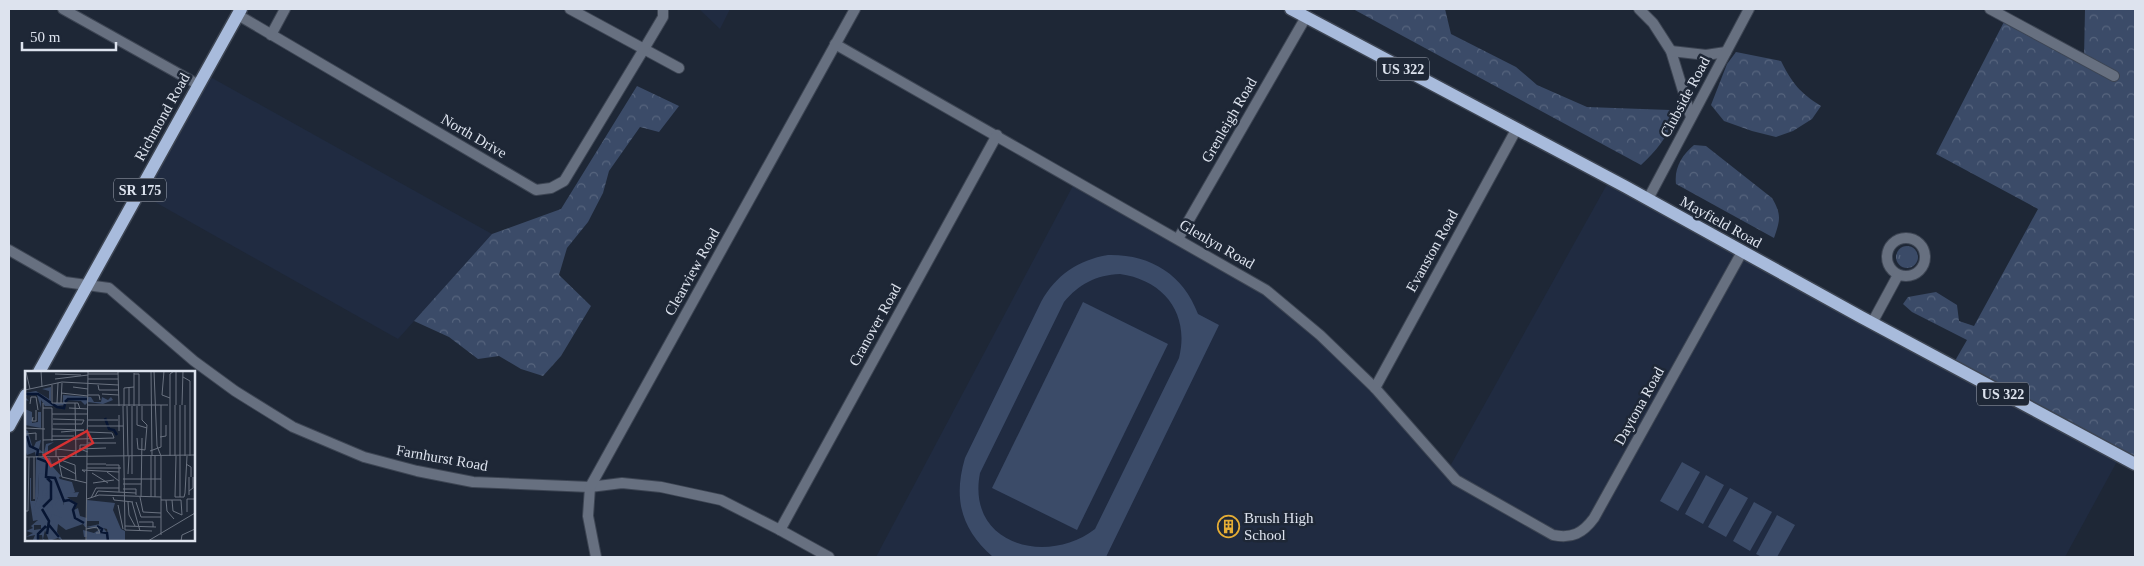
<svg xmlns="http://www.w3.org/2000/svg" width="2144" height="566" font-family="'Times New Roman',serif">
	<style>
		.built { fill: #202b41 }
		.grass { fill: url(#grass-tufts) }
		.forest { fill: url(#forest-crowns) }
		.park { fill: #3b4b68; fill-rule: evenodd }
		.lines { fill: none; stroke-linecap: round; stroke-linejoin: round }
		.minor-casing { stroke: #3d4553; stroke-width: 12 }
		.primary-casing { stroke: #3d4553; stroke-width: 15 }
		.minor { stroke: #677080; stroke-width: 10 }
		.primary { stroke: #a8bbdc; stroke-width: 12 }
		.labels { text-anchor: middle; stroke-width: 5; stroke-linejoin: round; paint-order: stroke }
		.shield { fill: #1e2736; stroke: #a4abb7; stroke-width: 1 }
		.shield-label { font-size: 14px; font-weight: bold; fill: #dde3ee }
		.street-label { font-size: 15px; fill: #dde3ee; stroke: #1e2736 }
		.poi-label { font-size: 15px; fill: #dde3ee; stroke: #1e2736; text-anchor: start }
		.inset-river { fill: none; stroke: #071532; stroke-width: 2.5 }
		.inset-road { fill: none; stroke: #6a7280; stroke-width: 1 }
		.view { fill: #d63132; fill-opacity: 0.15; stroke: #d63132; stroke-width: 2.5 }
		.inset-edge { fill: none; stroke: #dde3ee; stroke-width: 2.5 }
	</style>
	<defs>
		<pattern id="grass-tufts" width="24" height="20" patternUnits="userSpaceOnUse" patternTransform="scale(1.25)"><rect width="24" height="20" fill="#3b4b68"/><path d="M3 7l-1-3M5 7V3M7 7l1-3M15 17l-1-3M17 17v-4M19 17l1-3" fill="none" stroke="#57657e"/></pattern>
		<pattern id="forest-crowns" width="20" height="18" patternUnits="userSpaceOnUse" patternTransform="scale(1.25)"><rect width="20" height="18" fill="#3b4b68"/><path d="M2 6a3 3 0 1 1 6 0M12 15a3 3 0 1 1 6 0" fill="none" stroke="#57657e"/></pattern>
	</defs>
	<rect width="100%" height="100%" fill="#1e2736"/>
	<g class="built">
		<path d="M699,9H730L720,29Z"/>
		<path d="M205,74L492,234L398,339L139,193Z"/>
		<path d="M1610,179L2120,456L2065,557H876L1076,180L1266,290L1320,335L1448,470Z"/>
	</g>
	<circle class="grass" cx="1907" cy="257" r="11"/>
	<g class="forest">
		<path d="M1353,9H1445L1451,34L1516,67L1537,85L1587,107L1670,110L1674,118C1667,138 1656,151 1641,165Z"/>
		<path d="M2085,9H2135V464L1952,366L1967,340L1912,312L1903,304L1908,297L1936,292L1957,305L1959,321L1974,326L2038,209L1936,154L2006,18L2084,59Z"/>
		<path d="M1736,52L1781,61C1792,83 1800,93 1821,106L1812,119L1793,131L1776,137L1752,131L1724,121L1711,105L1727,64Z"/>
		<path d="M637,86L679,106L659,132L640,127L609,171L603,193L588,222L567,248L559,275L591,306L561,356L543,376L521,369L499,356L478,359L449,337L414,321L492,234L561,209Z"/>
		<path d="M1694,145L1706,146L1772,198C1782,215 1780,220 1774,238L1676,184C1674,168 1682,155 1694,145Z"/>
	</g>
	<g class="park">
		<path d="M1108,255C1150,254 1183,274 1198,314L1219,325L1106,557H993C961,529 953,499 965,458L1041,302C1056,275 1078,260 1108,255ZM1120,274C1164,280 1190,314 1179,358L1095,529C1047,566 966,545 980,473L1064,302C1079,284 1096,275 1120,274Z"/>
		<path d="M1083,302L1168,344L1077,530L992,488Z"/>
		<path d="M1682,462L1700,472L1678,511L1660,501Z"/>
		<path d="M1706,475L1724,485L1703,524L1685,514Z"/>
		<path d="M1730,488L1748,498L1726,537L1708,527Z"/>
		<path d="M1754,502L1772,512L1750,551L1733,541Z"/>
		<path d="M1777,515L1795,525L1777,557H1762L1756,554Z"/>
	</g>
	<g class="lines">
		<defs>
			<g id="minor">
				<path d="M63,9L199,85"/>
				<path d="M570,9L679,68"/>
				<path d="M1639,9L1653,23L1671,51L1691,117"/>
				<path d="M1990,9L2114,76"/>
				<path d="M238,15L536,190L551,188L564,181L644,49L663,17V9"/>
				<path d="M271,35L285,9"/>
				<path d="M835,44L1266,290L1320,335L1375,388L1456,480L1553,535C1572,539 1583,533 1594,518L1742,252"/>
				<path d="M1671,51L1706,55L1726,52"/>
				<path d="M1648,199L1749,9"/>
				<circle cx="1906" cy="257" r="19"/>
				<path d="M1178,239L1306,17"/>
				<path d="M9,250L65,282L109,288L194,361L235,391L293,427L364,457L417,471L473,482L590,487L622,483L661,487L721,500L780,530L829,557"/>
				<path d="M1872,323L1898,275"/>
				<path d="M1375,388L1516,130"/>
				<path d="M780,530L997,135"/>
				<path d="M596,557L588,516L590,487L855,9"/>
			</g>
			<g id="primary">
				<path d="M1291,9L1626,187L1861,317L2135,464"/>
				<path d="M39,372L241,9"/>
				<path d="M9,426L26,395"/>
			</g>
		</defs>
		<use href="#minor" class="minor-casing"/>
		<use href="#primary" class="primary-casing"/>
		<use href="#minor" class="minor"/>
		<use href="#primary" class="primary"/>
	</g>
	<defs>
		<symbol id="building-ring" viewBox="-11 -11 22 22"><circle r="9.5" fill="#1e2736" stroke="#e5ad35" stroke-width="1.5"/><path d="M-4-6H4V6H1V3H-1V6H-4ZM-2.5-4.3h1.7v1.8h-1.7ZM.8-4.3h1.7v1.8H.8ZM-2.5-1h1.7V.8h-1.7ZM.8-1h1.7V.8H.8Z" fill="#e5ad35"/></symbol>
	</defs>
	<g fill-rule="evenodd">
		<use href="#building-ring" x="1216" y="514" width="25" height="25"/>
	</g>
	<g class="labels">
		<g class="shield">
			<rect x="1377" y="57.5" width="52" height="23" rx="4"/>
			<rect x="114" y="178.5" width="52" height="23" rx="4"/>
			<rect x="1977" y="382.5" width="52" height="23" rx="4"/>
		</g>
		<g class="shield-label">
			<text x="1403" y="74">US 322</text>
			<text x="140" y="195">SR 175</text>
			<text x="2003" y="399">US 322</text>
		</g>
		<g class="street-label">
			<text transform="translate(1685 97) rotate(-62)" y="5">Clubside Road</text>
			<text transform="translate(162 117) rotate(-61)" y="5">Richmond Road</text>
			<text transform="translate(1229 120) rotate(-60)" y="5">Grenleigh Road</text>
			<text transform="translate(474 136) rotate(30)" y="5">North Drive</text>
			<text transform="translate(1721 222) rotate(29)" y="5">Mayfield Road</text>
			<text transform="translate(1217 244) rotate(30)" y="5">Glenlyn Road</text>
			<text transform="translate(1432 251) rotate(-61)" y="5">Evanston Road</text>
			<text transform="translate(692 272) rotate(-61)" y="5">Clearview Road</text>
			<text transform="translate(875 325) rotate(-61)" y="5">Cranover Road</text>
			<text transform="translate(1639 406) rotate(-61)" y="5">Daytona Road</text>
			<text transform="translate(442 458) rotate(10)" y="5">Farnhurst Road</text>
		</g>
		<g class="poi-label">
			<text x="1244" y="523">Brush High<tspan x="1244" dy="17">School</tspan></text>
		</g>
	</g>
	<g transform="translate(25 371)">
		<rect width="170" height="170" fill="#1e2736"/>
		<path d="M21,97H25L35,108L47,111L50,121L39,127L37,148L16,158V147L9,146V136L13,126L14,103Z" fill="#3b4b68"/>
		<path d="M26,16V32H38V24L66,26L69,31H76L77,26L83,29L86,26L88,29L78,33L63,31L60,34L56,30L42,29L41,34L29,35H20L16,29V37L12,24L3,23L0,26L4,30L0,29V22L11,20L24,28V20L17,18ZM0,38L7,41V52L13,51V41H16V57L0,54ZM1,59L3,60L8,78L11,71L16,69L14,78L19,82L21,73L29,71L23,75V82H13V86L25,87L28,96L36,105L32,108L35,112L32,116L24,104V97L20,99L21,105L19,102L14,103L13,126L9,138L12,146L16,143V154H9V159L22,157L27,143L37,147L30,133L34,129L39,134L37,123L54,121L52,126H42L52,133L49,139L53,137L55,145L62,147L61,156L75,153L85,165L59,166L58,159L69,162L75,158L60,156L58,153L41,159L33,153L32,161L38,170L33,167L24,170L20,159L18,168L22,170H18L17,164H14V170L8,169L10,164L1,166L8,162L1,160L8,157L6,155L13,149L8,150L5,130V107H6V130H10L11,86L10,81L2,84L0,80ZM25,108L35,128L25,124L29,129H26L28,137L26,133L22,134L24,150L18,137L22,131L12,138L18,126L22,127L21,124L17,125L18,119L23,125L21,115L26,121Z" fill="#3b4b68"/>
		<path d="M62,129L90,132L88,139L96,158L100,160V170H61L62,163H83L82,158L74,156V150H62Z" fill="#3b4b68"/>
		<path class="inset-river" d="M0,23H13L32,36L39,37L40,33M40,31L43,28H62M80,47L84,58L89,59L92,64M2,65L5,75L13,79L12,85M12,87L22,91L21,106L30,107L39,130L44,129L51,133L48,139L50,147L59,152M18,136L26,128V111L22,107M17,138L24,150L22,163M24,154L34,166M72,155L77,158L76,161L82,162L83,170M13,170V163L21,155"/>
		<path class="inset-road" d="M16,0L17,16M126,0L127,85M129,0L132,75L136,85M139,0L137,24L145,27M151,0V34M1,1L5,18M93,1L94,35M109,2V35M30,3L56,4M63,3H93M109,3H114V35M158,6L165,10V85M30,8L63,4M63,8H93M27,14V32H53L55,38M73,14L74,19H94M48,16L63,18M104,16V35M0,19L37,11L94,14M36,22L63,25M77,23L94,24M63,24H74L75,29M18,32V86M32,32L33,12M36,32L37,12M50,32L51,85M5,33L6,26H11L13,39M63,34H143M145,34V85M145,34V3L149,0M150,34V85M155,34V85M157,34L158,0M160,34V85M98,35L100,159L127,160M99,35V17L109,16M102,35L103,85M107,35V103M112,35V54L122,57M18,37H27V70M44,37L63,38M27,43H63M94,44V60M8,46L7,50H11V39M28,48L59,49M63,49H93M28,53H57L59,49M63,55H98M0,57L20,58M27,58L59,59M36,61L59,59M63,61L87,62L89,67M0,63L11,62V69M27,65H49M135,66L141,65V54M112,67L113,78L120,79L122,54L117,49V35M18,69L89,67M63,72H91M54,78L81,77M125,80L136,76V34M63,81L55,78V74H63M126,85V126M130,85V126M136,85V164M151,85L150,126H159L160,122L162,85M0,86L170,84M31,86V78L51,80M33,86L37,106L62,112M33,88L50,94L51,110M62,93H81M161,93L166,96V106M34,94L51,103M81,94H94V121M62,97H96M60,101L57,99L94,101M82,101L94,110M67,102L83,112M103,103L104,85M98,108H136M68,112L89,109M98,113H116M98,118H111V124M164,120L168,117V106M164,124V106M70,125L73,120L111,122M88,126L89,129L108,131M115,126L118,141L136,142M116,126L117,67M155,126V85M66,127L71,117H94M9,128V86M62,128L74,124L136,126M136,129H156L157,144L148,140L147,129M141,129L142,140L149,148M103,131L104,144L110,155M107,131L115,160M111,131L116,146H136M93,134L98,158M0,140H3L4,86M162,141V128H170V132M114,151H128V156M100,155L131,156M61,158L72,156L75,162H71M61,170L63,0M123,170L170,142M156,170L157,164L170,158"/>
		<path class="view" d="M62,60L68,72L26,95L19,84Z"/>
		<rect width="170" height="170" class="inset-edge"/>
	</g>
	<rect width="2144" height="566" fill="none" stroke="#dde3ee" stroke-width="20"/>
	<path d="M22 42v8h94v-8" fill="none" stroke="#dde3ee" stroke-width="2.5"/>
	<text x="30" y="42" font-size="15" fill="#dde3ee" stroke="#1e2736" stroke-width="4" paint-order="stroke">50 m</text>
</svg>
